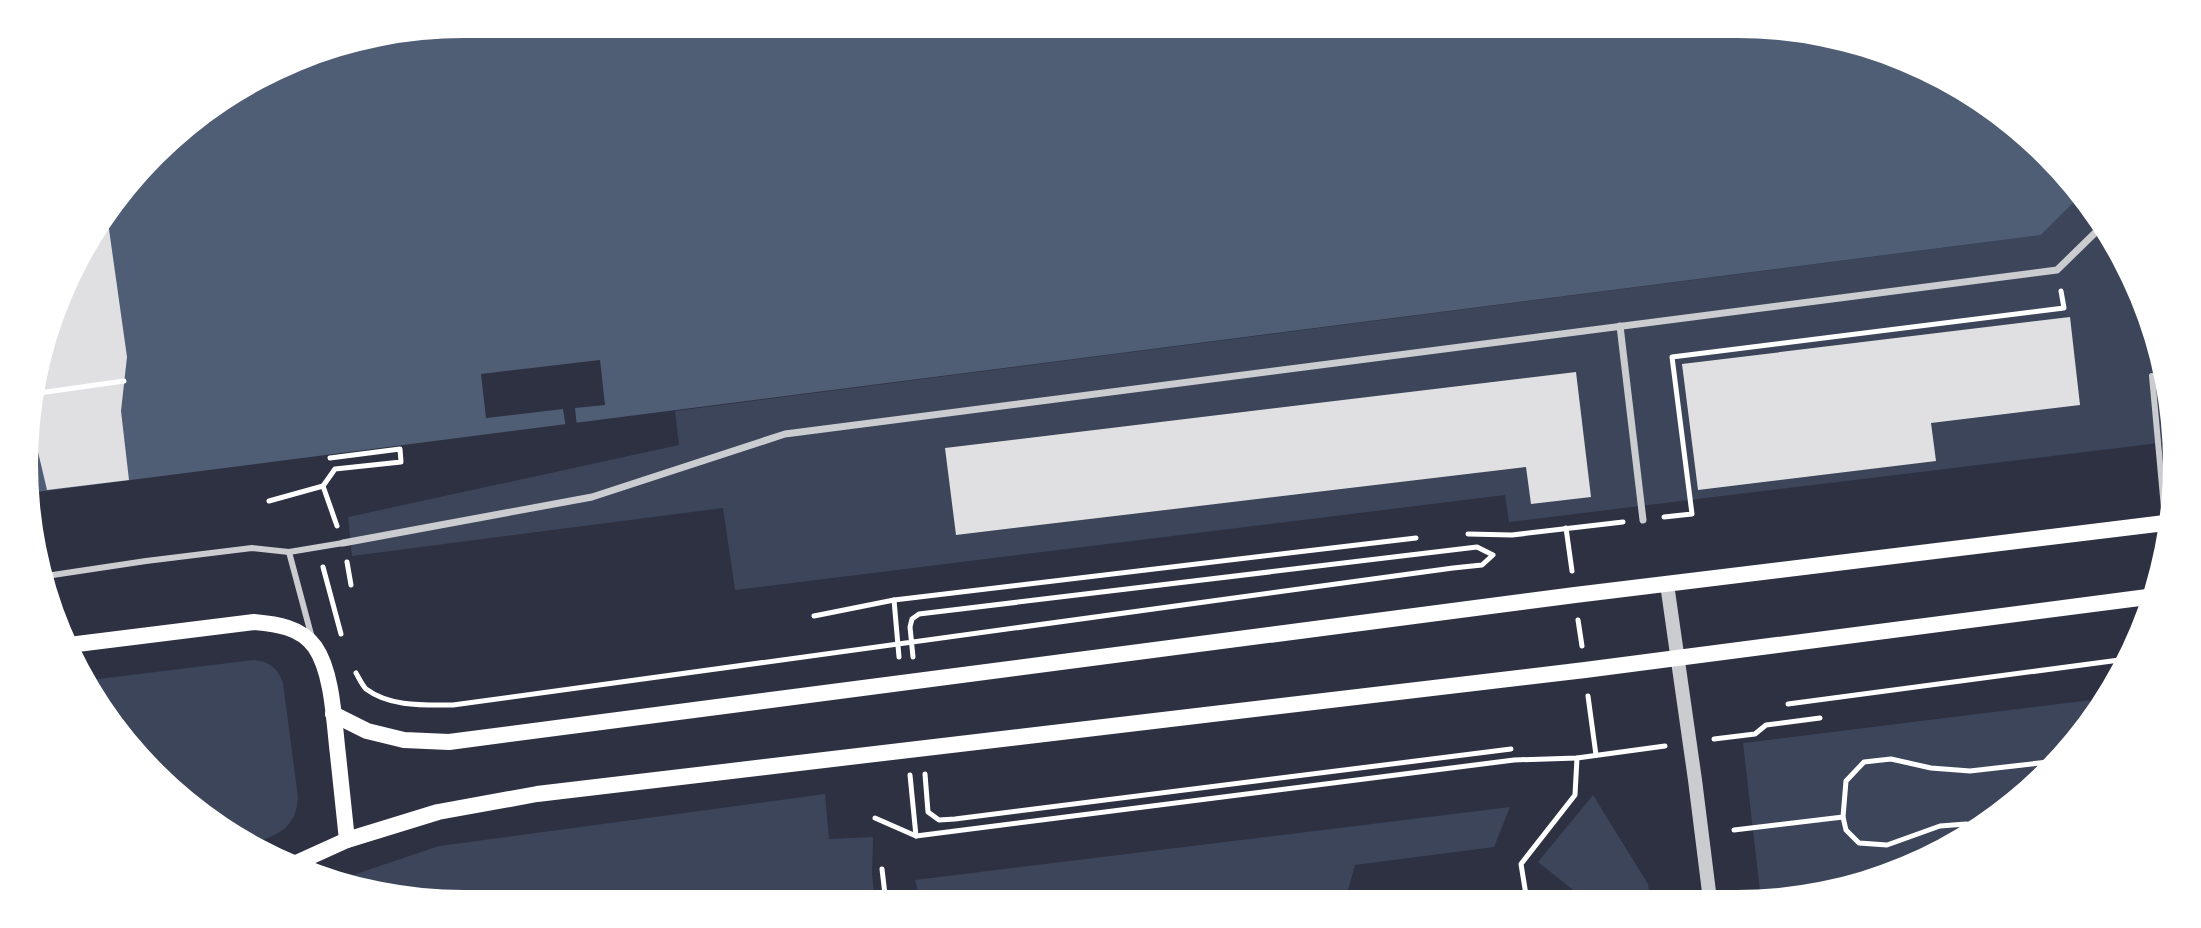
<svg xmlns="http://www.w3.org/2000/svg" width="2201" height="928" font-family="Arial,sans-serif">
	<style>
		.green { fill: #3c4559 }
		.water { fill: #4f5d75 }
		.pier { fill: #2d3142 }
		.building { fill: #e0e0e3 }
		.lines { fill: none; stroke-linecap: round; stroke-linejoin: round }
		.path { stroke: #fff; stroke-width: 5 }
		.service { stroke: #caccd0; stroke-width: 6 }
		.pedestrian { stroke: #caccd0; stroke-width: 7 }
		.tertiary { stroke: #caccd0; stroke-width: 14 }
		.secondary { stroke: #fff; stroke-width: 16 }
	</style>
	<rect width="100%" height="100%" fill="#2d3142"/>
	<g class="green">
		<path d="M2077,199L2132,270L2176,436L2175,441L1509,522L1505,495L735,590L723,508L352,556L348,517L679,445L675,411L2041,235Z"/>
		<path d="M253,660C269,661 278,668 283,683L298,797C296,827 282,832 256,843L174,795L82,681Z"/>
		<path d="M2108,698L2103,709L2027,795L1931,859L1795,900H1761L1743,743Z"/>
		<path d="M825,794L829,839L873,837L872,874L875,903L464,904L332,882L439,846Z"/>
		<path d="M1593,795L1648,884L1650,901H1587L1538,862Z"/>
		<path d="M1510,807L1494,847L1355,865L1345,901L921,903L915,880Z"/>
	</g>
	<path class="water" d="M464,24H1737L1879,48L2027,133L2077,199L2041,235L29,493L32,379L83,244L174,133L322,48Z"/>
	<path class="pier" d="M600,360L605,405L575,408L577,427L566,428L563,409L486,418L481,374Z"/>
	<g class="building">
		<path d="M107,215L127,357L121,411L129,480L47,490L31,422L32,379L83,244Z"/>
		<path d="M2070,317L2080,405L1931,423L1936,461L1698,490L1682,364Z"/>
		<path d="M1576,372L1591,497L1531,504L1526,467L956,535L945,448Z"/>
	</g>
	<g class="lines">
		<g class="path">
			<path d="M32,394L124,381"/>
			<path d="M323,486L335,469L401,462L400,449L330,458"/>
			<path d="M269,501L323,486L337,526"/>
			<path d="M1664,517L1692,514L1672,357L2064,308L2061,291"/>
			<path d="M1566,528L1572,571"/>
			<path d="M1468,534L1512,535L1623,522"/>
			<path d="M347,562L351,585"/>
			<path d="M323,567L341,634"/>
			<path d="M814,616L894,600"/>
			<path d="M1578,620L1582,646"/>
			<path d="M899,657L894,600L1416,538"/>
			<path d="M356,673C359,678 362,685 366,689C390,707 424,705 453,705L1453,568L1482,565L1493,555L1477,547L919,614L912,619L910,627L913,657"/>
			<path d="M1588,696L1596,755"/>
			<path d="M1788,704L2127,659"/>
			<path d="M1714,739L1755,734L1766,725L1820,718"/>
			<path d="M925,774L928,812L939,820L955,819L1511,749"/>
			<path d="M910,775L916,836"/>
			<path d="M875,818L916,836L1514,760L1577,758L1665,746"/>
			<path d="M1980,826L1966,824L1940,826L1887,845L1859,843L1846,830L1843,817L1846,781L1864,762L1891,759L1931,768L1970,771L2057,761"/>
			<path d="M1734,830L1843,817"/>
			<path d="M882,869L886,903"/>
			<path d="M1527,901L1521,864L1575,795L1577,758"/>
		</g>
		<g class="service">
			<path d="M2152,376L2165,519"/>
			<path d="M289,552L312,638"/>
			<path d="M46,576L146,561L252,548L289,552L343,543"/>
		</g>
		<g class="pedestrian">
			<path d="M1620,326L1643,520"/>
			<path d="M343,543L592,497L785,434L2057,270L2100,228"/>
		</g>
		<path class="tertiary" d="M1667,584L1695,780L1710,900"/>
		<g class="secondary">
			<path d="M69,645L254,622C276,624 301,627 315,647C333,673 334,723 338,755C341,783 344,812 347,840"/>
			<path d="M333,714L367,731L404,740L449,742L1575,595L2165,523"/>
			<path d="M294,864L347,840L438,812L537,794L1585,670L2155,596"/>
		</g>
	</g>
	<path d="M0 0H2201V928H0ZM464 38H1737A426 426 0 0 1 2163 464V464A426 426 0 0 1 1737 890H464A426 426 0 0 1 38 464V464A426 426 0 0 1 464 38Z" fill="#fff" fill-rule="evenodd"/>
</svg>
